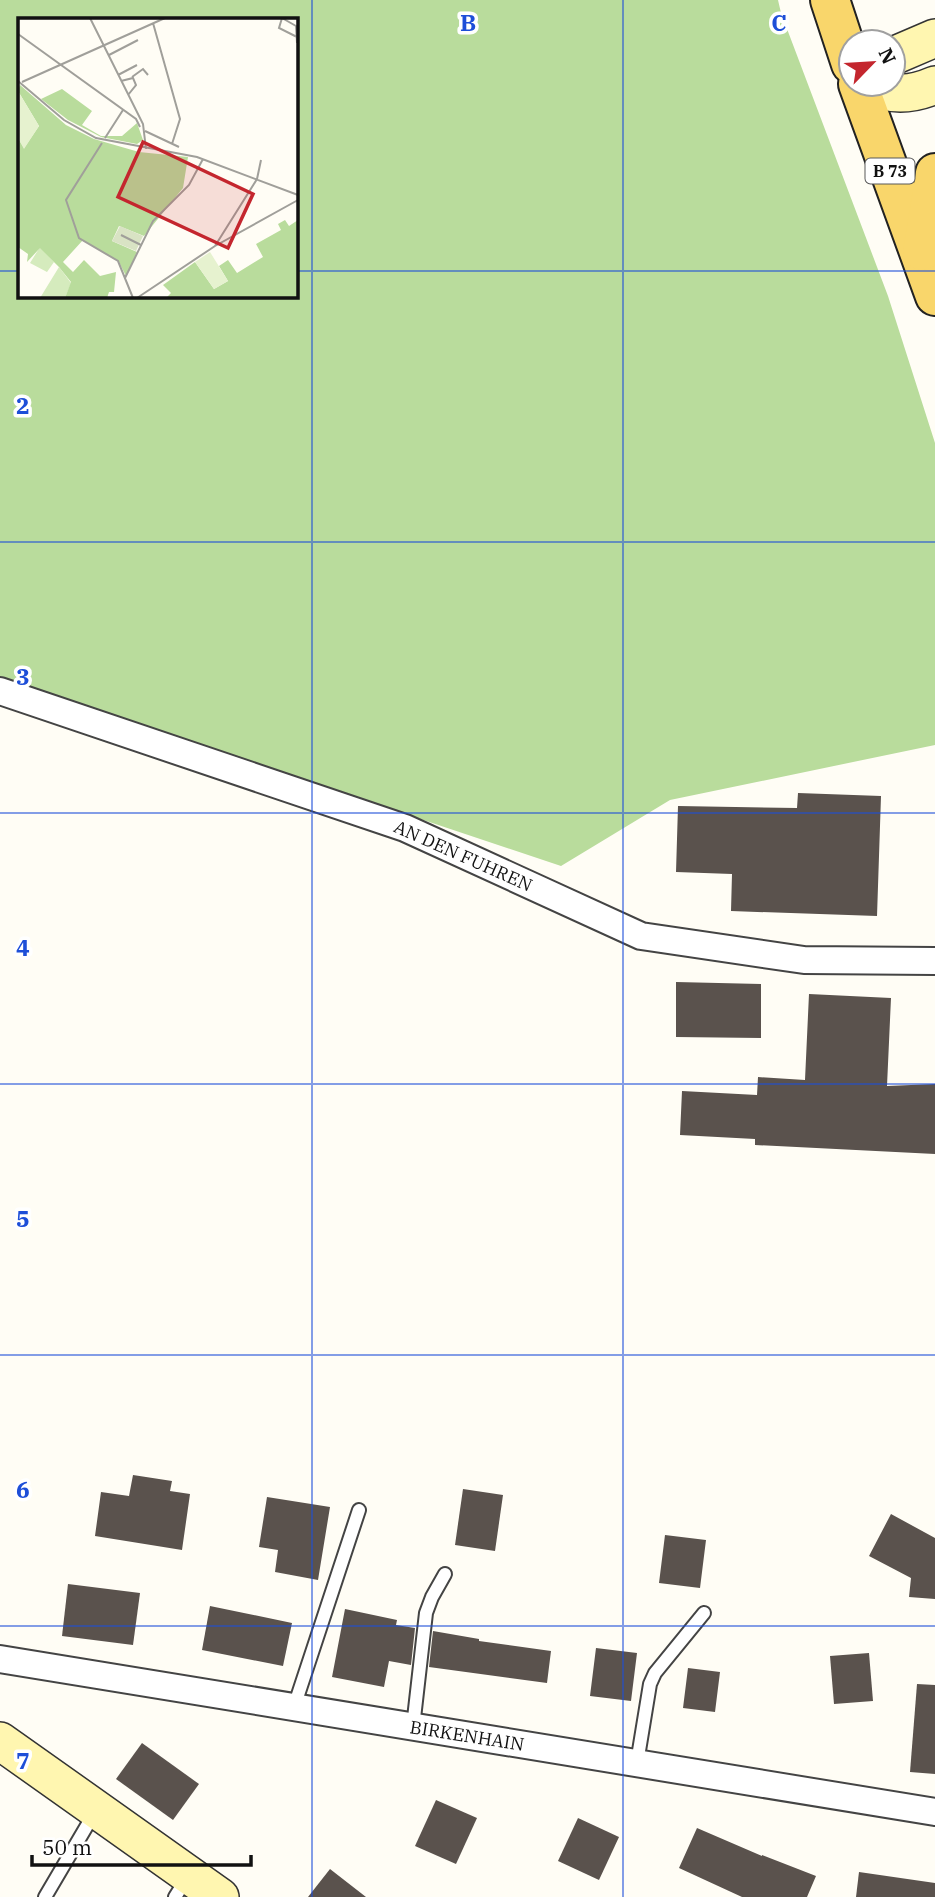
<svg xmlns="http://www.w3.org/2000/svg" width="935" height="1897" font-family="'IBM Plex Serif',serif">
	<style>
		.forest { fill: #b9dc9c; fill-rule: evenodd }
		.building { fill: #5a524d }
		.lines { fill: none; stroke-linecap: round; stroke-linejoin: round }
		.lane-casing { stroke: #444; stroke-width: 16 }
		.street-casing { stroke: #444; stroke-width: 30 }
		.secondary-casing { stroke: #333; stroke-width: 40 }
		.primary-casing { stroke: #222; stroke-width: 42 }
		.lane { stroke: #fff; stroke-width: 12 }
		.street { stroke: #fff; stroke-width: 26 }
		.secondary { stroke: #fff6b0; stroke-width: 37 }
		.primary { stroke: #f9d66b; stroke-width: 38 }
		.grid { fill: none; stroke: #1d4ed8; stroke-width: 2; stroke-opacity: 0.55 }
		.labels { text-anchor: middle; stroke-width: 7; stroke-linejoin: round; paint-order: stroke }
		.shield { fill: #fff; stroke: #585858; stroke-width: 2 }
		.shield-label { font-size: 16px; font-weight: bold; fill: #111 }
		.street-label { font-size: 18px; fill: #111; stroke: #fff }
		.inset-road { fill: none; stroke: #a09f9a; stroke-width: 2 }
		.view { fill: #c4262e; fill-opacity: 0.15; stroke: #c4262e; stroke-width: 3.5 }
		.inset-edge { fill: none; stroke: #111; stroke-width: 3.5 }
		.grid-label { font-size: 23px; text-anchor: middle; font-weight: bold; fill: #1d4ed8; stroke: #fff; stroke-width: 7; stroke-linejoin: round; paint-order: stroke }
	</style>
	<rect width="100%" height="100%" fill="#fffdf5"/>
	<path class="forest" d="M0,0H778L781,13L888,296L935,443V745L670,800L561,866L167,734L0,676ZM19,19H296V296H19Z"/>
	<g class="building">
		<path d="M798,793L881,796L877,916L731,911L732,874L676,872L678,806L797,808Z"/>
		<path d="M676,982L761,984V1038L676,1037Z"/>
		<path d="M809,994L891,998L887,1086L935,1084V1154L755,1145V1139L680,1135L682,1091L757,1095L758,1077L805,1080Z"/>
		<path d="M133,1475L172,1481L170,1491L190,1494L182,1550L95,1536L101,1492L129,1496Z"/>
		<path d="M463,1489L503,1495L495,1551L455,1545Z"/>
		<path d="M267,1497L330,1507L318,1580L275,1572L278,1550L259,1547Z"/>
		<path d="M891,1514L935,1538V1599L909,1597L911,1578L869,1556Z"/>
		<path d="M665,1535L706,1540L700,1588L659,1583Z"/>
		<path d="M68,1584L140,1593L133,1645L62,1636Z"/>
		<path d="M210,1606L292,1623L283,1666L202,1650Z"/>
		<path d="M345,1609L397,1620L396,1625L415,1628L411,1665L389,1661L384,1687L332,1677Z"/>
		<path d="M433,1631L479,1639V1641L551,1651L547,1683L429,1667Z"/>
		<path d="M596,1648L637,1653L631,1701L590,1696Z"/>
		<path d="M869,1653L873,1701L834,1704L830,1656Z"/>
		<path d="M688,1668L720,1672L715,1712L683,1708Z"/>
		<path d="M917,1684L935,1685V1774L910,1772Z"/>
		<path d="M142,1743L199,1784L173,1820L116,1779Z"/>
		<path d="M436,1800L477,1818L456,1864L415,1846Z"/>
		<path d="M578,1818L619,1837L599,1880L558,1861Z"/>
		<path d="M697,1828L762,1856V1855L816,1876L807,1897H742L679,1868Z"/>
		<path d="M330,1869L366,1897H308Z"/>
		<path d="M859,1872L935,1883V1897H856Z"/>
	</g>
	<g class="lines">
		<defs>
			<g id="lane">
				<path d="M294,1707L359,1510"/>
				<path d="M413,1727L426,1613L432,1597L445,1574"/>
				<path d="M637,1763L650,1684L655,1673L704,1613"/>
				<path d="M45,1897L95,1812"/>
				<path d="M175,1897L187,1878"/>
			</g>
			<g id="street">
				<path d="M0,691L405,828L641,936L804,960L935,961"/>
				<path d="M0,1659L935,1812"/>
			</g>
			<g id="secondary">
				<path d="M893,56L935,38"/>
				<path d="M868,84C890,97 912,95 935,85"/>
				<path d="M0,1741L220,1897"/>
			</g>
			<g id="primary">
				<path d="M830,0L851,64"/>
				<path d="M858,84L935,296"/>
				<path d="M922,251L935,173"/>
			</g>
		</defs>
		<use href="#lane" class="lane-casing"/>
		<use href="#street" class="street-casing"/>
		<use href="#secondary" class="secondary-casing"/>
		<use href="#primary" class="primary-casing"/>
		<use href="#lane" class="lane"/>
		<use href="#street" class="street"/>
		<use href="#secondary" class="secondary"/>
		<use href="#primary" class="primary"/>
	</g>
	<path class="grid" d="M312,0V1897M623,0V1897M0,271H19M296,271H935M0,542H935M0,813H935M0,1084H935M0,1355H935M0,1626H935"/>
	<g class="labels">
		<rect class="shield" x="865.5" y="158.5" width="49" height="25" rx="5"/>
		<g class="shield-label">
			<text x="890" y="177">B 73</text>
		</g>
		<g class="street-label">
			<text transform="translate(463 856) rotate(24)" y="6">AN DEN FUHREN</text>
			<text transform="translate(467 1736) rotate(9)" y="6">BIRKENHAIN</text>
		</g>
	</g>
	<g transform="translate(18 18)">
		<rect width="280" height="280" fill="#fffdf5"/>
		<path d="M22,229L36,244L29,254L12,245ZM41,249L53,265L47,280H22Z" fill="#d5ebbd"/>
		<path d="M2,67L48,107L76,121L121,134L170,139L165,170L126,218L101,208L94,223L119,234L108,258L101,244L65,222L45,244L55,254L66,242L82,258L98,254L96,274H91L89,280H47L53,264L41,249L22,230L9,244L10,236L0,229V120L6,130L21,108L0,73ZM44,71L74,93L64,107L83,118H104L119,105L125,122L119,126L83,119L50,102L23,81ZM267,202L271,208L280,202V280H148L153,275L145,267L177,244L196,271L210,263L201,248L210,242L219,255L245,239L238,226L263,212L260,206Z" fill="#b9dc9c"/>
		<path d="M102,208L125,218L118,233L94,223Z" fill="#d9e3c4"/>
		<path d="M0,73L21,108L6,131L0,120ZM192,234L210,263L196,271L177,244Z" fill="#e6f2cf"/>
		<path class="inset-road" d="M72,0L125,106L128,131M264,0L278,8L279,25M264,0L261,10L279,19M135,5L162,101L154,126M0,16L118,101L122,109M91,37L120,22M100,57L119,47M114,59L125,51L130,57M0,63L46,102L78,120L179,139L280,177M103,63L115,60L118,67L110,77M4,64L147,0M127,113L161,129M87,120L105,92M84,125L48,182L61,220L100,243L115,280M103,217L123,227M197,228L239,161L243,142M107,260L135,203L171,167L185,141M119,280L197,228L280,182"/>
		<path class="view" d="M125,124L235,176L210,230L100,179Z"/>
		<rect width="280" height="280" class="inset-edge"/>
	</g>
	<g class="grid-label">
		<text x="468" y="31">B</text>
		<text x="779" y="31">C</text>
		<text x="23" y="414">2</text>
		<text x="23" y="685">3</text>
		<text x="23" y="956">4</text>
		<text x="23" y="1227">5</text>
		<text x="23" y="1498">6</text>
		<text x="23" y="1769">7</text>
	</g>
	<g transform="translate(872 63) rotate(65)"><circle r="33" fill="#ffffff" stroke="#a0a0a0" stroke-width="2"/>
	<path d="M0-5L12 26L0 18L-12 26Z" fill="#c4262e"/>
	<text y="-10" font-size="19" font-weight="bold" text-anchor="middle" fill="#111111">N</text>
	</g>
	<path d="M32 1855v10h219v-10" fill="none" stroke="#111111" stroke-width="3.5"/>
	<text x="42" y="1855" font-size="21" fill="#111111" stroke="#ffffff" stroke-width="5" paint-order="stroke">50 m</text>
</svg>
